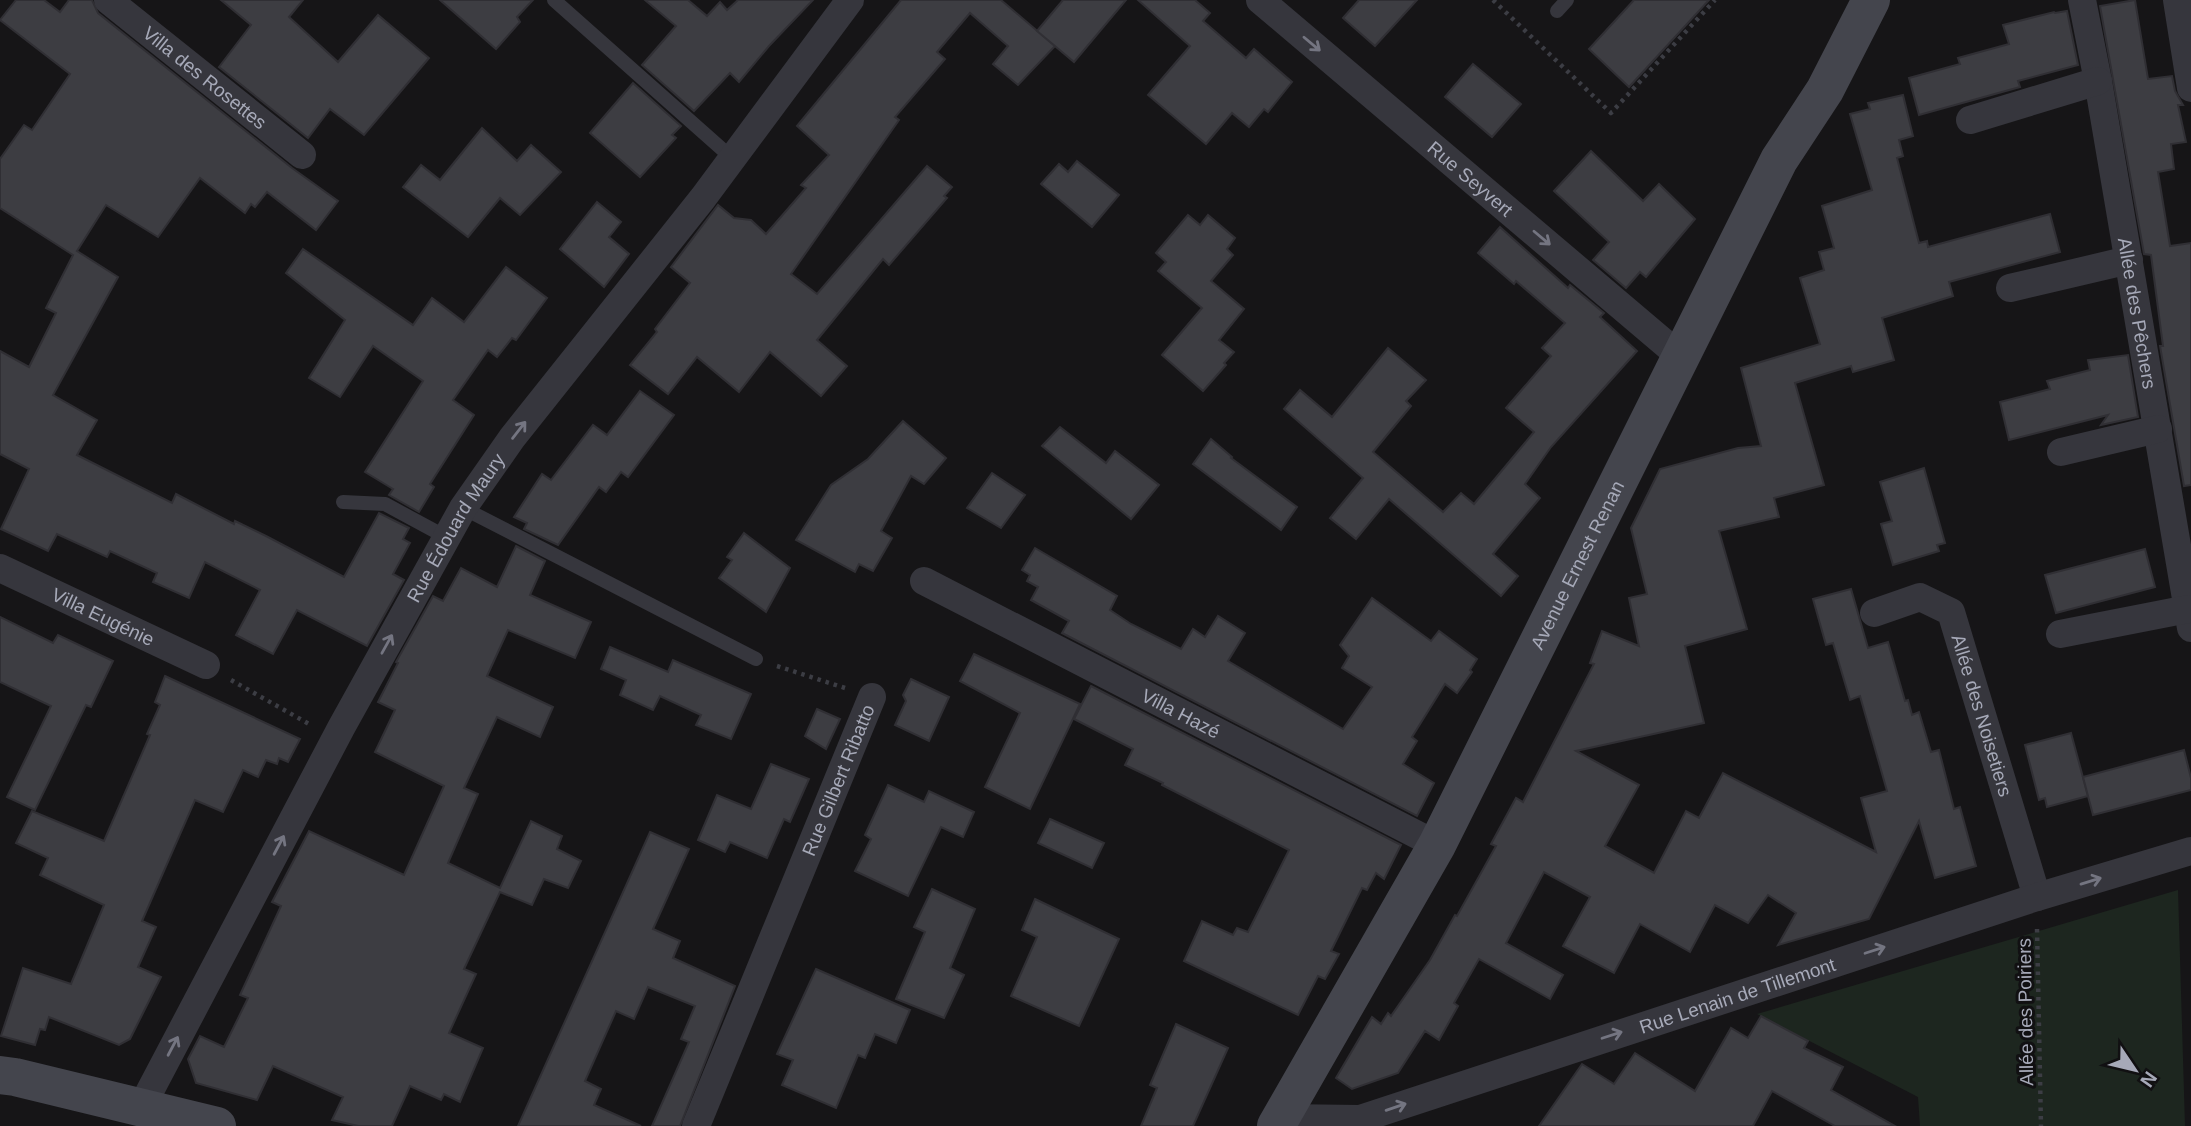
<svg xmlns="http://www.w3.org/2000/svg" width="2191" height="1126" font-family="Arial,sans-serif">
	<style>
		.green { fill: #1d261f }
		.building { fill: #3d3d42; stroke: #302f34; stroke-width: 2 }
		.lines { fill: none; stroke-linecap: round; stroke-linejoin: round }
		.path { stroke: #3c3d44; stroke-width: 4.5; stroke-dasharray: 3.5 5; stroke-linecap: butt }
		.lane { stroke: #36363d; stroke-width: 14 }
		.street { stroke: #36363d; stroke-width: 28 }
		.secondary { stroke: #44454d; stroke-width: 38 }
		.oneway { stroke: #747581 }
		.labels { text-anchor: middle; stroke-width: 6; stroke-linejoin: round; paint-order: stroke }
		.street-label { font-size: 19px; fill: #a6a9b8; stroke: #111012 }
	</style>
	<rect width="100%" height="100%" fill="#161517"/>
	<path class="green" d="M2178,890L2185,1126H1920L1918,1097L1757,1014Z"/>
	<g class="building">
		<path d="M16,0H44L60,12L69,0H92L98,13L292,168L338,201L316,230L267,192L255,207L251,204L245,213L200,178L158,237L106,205L77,251L118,277L53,395L97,420L77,455L172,503L176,494L234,524L235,521L266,536L344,577L379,513L409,528L403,539L410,543L393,574L404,580L367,646L297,610L273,654L236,635L260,590L205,562L189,598L153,582L157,573L110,551L107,557L57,534L48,551L1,529L29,469L0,454V351L29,367L56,313L46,308L73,255L0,208V159L24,125L32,130L70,74L0,20Z"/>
		<path d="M221,0H303L289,17L338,62L378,15L429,58L364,135L330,109L308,138L219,67L251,25Z"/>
		<path d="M440,0H533L517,17L520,22L496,49Z"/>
		<path d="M645,0H688L707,16L720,2L727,10L738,0H813L769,46L739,82L730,73L694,111L642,65L676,26Z"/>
		<path d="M901,0H1001L1055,46L1018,85L993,64L1008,46L970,13L937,52L945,59L895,117L899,120L791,274L817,294L927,166L952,187L944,196L947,198L889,265L883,259L817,340L847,366L821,396L770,352L739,392L697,357L668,394L630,365L657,332L655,329L690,283L671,267L718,205L734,218L751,220L766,234L806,188L801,185L829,155L797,126Z"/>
		<path d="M1063,0H1126L1074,62L1037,31Z"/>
		<path d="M1138,0H1195L1210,13L1203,21L1246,58L1254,49L1292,82L1268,112L1264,109L1249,127L1232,113L1206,144L1148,95L1190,46Z"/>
		<path d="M1359,0H1417L1375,46L1343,18Z"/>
		<path d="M1634,0H1709L1629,87L1589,49Z"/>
		<path d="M2135,0L2148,79L2172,76L2175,91L2183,105H2178L2186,142L2171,144L2174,169L2158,172L2170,246L2191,243V485L2184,486L2160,346H2163L2151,255L2144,254L2100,6Z"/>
		<path d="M2067,11L2078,65L2018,81L2020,87L1919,115L1909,78L1960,64L1958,58L2009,44L2003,25L2054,12L2055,13Z"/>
		<path d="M1473,64L1521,104L1492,137L1445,97Z"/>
		<path d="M633,83L681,126L672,135L676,138L640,177L590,133Z"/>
		<path d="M1903,95L1913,136L1899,140L1903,156L1897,158L1919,243L1927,241L1928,247L2050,214L2060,252L1949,282L1953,296L1882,318L1894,360L1853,372L1851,366L1795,383L1824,485L1774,498L1779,517L1719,531L1747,629L1685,646L1704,723L1576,751L1639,785L1605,846L1654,873L1686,811L1699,818L1723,773L1876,852L1861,798L1887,791L1860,696L1850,700L1833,643L1826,645L1813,599L1851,589L1868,648L1888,642L1905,701L1908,700L1912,715L1919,712L1931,752L1939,750L1954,809L1960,807L1976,866L1935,878L1919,821L1869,919L1778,945L1796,913L1768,895L1748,923L1715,905L1690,952L1640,924L1614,973L1563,946L1590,897L1544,872L1506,943L1563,975L1550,999L1479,959L1454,1003L1458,1006L1439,1040L1425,1031L1398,1073L1352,1089L1336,1078L1372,1017L1381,1024L1388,1013L1391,1016L1430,960L1455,915L1457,916L1496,846L1491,844L1516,798L1523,802L1594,664L1590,663L1602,631L1639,646L1629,598L1647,594L1631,528L1660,469L1738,448L1761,446L1741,368L1820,344L1800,278L1824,270L1819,252L1834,248L1822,206L1872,190L1850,114L1870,109L1868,103Z"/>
		<path d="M482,128L517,161L531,145L561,172L520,215L500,198L468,237L403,187L421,165L440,180Z"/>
		<path d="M1591,151L1643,201L1659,184L1695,219L1646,277L1640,272L1626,288L1593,260L1609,242L1554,191Z"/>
		<path d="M1077,161L1119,195L1092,227L1041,184L1059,164L1068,172Z"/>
		<path d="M597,202L621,222L609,237L629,254L604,287L560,249Z"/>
		<path d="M1188,215L1200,225L1208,215L1235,238L1227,249L1233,255L1211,281L1244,309L1219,340L1234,352L1224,363L1226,365L1203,391L1162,355L1202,308L1158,271L1166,262L1156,253Z"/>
		<path d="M1500,227L1568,288L1570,285L1604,313L1600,317L1637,351L1551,447L1525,484L1540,498L1493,554L1518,576L1501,596L1389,499L1356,539L1330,518L1363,478L1284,409L1300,390L1332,417L1388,348L1426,380L1406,401L1411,406L1373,452L1443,512L1461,493L1474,504L1534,432L1506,408L1551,356L1542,348L1565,323L1516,281L1514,284L1478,253Z"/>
		<path d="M303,249L413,325L432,298L464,322L506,267L547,298L516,340L512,338L497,357L488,350L453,400L474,415L430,484L434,487L419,512L389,495L393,489L365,472L423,381L373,346L340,397L309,378L345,320L286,273Z"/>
		<path d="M2128,355L2138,417L2101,425L2108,415L2009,440L2000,402L2050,389L2047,381L2090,370L2088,360Z"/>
		<path d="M640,391L674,415L628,477L621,472L606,492L599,487L558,545L524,529L527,523L514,517L542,474L551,480L593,425L607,435Z"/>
		<path d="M903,421L946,458L924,484L911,476L881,531L892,538L873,571L859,564L855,572L796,540L831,485L868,459Z"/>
		<path d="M1060,427L1106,463L1115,451L1159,485L1131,519L1042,446Z"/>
		<path d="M1211,439L1232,457L1231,458L1297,507L1281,530L1193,464Z"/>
		<path d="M1924,468L1945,543L1937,545L1939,551L1893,565L1881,524L1892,521L1880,482Z"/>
		<path d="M992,473L1025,495L1001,528L967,508Z"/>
		<path d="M744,533L790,568L766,612L719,578L732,560L727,557Z"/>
		<path d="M516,546L545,561L530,595L591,622L575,658L508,630L487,676L553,707L540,737L497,717L464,788L478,794L448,863L500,888L531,821L562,836L557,849L581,861L568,888L544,879L532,905L500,892L464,969L476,974L449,1033L483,1048L460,1102L444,1094L441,1100L410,1086L392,1126H358L332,1120L343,1097L273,1066L257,1100L196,1083L188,1059L200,1036L224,1047L248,998L240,995L281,906L272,902L309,831L404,875L444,786L375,752L395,710L378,702L398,663L396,662L433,596L443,601L461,568L497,587Z"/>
		<path d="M1035,548L1117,596L1110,610L1131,624L1181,649L1193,629L1205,637L1218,616L1245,633L1228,661L1343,729L1372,687L1342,668L1349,656L1340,645L1372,598L1431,641L1439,631L1477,659L1470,670L1472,672L1457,693L1445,684L1412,737L1417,741L1403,764L1434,783L1417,816L1062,633L1069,621L1031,600L1038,587L1027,581L1030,575L1022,570Z"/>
		<path d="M2145,549L2155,587L2056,613L2045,575Z"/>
		<path d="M0,617L53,643L58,635L113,661L91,707L86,705L35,810L7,797L51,706L0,682Z"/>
		<path d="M610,647L668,672L673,660L751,694L731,739L696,725L701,715L660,696L653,710L620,695L626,680L601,669Z"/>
		<path d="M974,654L1080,704L1030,809L985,787L1020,713L960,681Z"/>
		<path d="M165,676L300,739L288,762L279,758L277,764L266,760L258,777L243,770L223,812L195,800L142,921L156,927L138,967L161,977L130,1039L119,1045L49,1017L45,1030L40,1029L35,1045L1,1036L23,968L71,984L104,905L40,875L48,858L16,843L32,811L104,841L150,735L147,734L160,705L155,702Z"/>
		<path d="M911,679L949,697L929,741L895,725L906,701L903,695Z"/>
		<path d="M1091,686L1401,845L1384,879L1376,873L1367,890L1362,888L1331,951L1339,954L1325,979L1318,976L1298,1015L1184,961L1202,921L1233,935L1237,928L1248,932L1289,850L1162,785L1163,783L1125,765L1133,749L1074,719Z"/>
		<path d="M817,709L840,719L826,749L805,736Z"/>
		<path d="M2071,733L2088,796L2047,807L2045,798L2039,800L2025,745Z"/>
		<path d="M2184,750L2191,778V790L2093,815L2083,777Z"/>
		<path d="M771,764L809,779L790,822L784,819L767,858L730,842L725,852L698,840L717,795L751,809Z"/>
		<path d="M888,785L924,802L929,791L974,812L963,837L941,827L908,896L855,871L871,839L865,835Z"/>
		<path d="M1050,819L1104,843L1092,868L1038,843Z"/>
		<path d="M650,832L689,849L653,929L680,941L673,958L735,986L680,1126H652L689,1042L681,1039L695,1006L648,987L634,1019L616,1011L585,1081L601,1089L594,1105L641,1126H518Z"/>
		<path d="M932,889L975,909L950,968L964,975L944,1018L896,999L925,932L914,927Z"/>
		<path d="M1035,899L1119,939L1079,1026L1011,996L1037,937L1022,930Z"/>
		<path d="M816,969L910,1010L896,1043L875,1034L865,1058L858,1055L836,1108L782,1085L793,1060L777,1054Z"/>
		<path d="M1761,1016L1808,1041L1804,1048L1843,1067L1831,1090L1895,1126H1835L1772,1091L1753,1126H1539L1582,1064L1614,1084L1635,1053L1695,1091L1731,1028L1748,1038Z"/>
		<path d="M1176,1024L1228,1048L1193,1126H1141L1157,1088L1150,1085Z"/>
	</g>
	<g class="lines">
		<g class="path">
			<path d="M1493,0L1611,113L1715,0"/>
			<path d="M777,666L845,688"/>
			<path d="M231,680L309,724"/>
			<path d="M2037,929L2041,1126"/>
		</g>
		<g class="lane">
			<path d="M554,0L732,158"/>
			<path d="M1557,11L1567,0"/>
			<path d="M343,502L385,504L446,537"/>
			<path d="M463,508L756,659"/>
		</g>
		<g class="street">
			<path id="s1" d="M108,0L302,155"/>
			<path id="s2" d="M1260,0L1681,357"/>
			<path id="s3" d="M2082,0L2098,81L2191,628"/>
			<path d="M2177,0L2191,88"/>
			<path d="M1970,120L2098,81"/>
			<path d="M2010,288L2129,260"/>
			<path d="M2061,452L2158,429"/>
			<path id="s4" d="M0,568L206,665"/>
			<path id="s5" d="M924,581L1437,845"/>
			<path id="s6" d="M1874,613L1920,597L1951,612L2037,897"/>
			<path d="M2060,634L2188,609"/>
			<path id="s7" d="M142,1106L341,728L463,508L512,438L703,198L850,0"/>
			<path id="s8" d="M1281,1118L1360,1119L2037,897L2191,851"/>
			<path id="s9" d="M696,1126L872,697"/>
		</g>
		<g class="secondary">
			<path d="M0,1075L15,1077L217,1126"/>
			<path id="s10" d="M1276,1126L1437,845L1779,160L1825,90L1871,0"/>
		</g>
	</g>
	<defs><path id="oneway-shaft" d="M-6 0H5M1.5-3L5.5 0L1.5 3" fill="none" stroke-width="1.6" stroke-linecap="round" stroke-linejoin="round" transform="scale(1.75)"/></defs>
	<g class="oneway">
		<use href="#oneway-shaft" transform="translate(1312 44) rotate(40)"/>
		<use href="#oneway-shaft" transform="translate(1542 238) rotate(40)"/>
		<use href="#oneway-shaft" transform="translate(519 430) rotate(-52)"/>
		<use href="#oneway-shaft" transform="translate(387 644) rotate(-61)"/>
		<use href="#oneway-shaft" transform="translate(279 845) rotate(-62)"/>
		<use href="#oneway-shaft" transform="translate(2091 881) rotate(-17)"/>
		<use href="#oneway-shaft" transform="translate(1875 950) rotate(-18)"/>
		<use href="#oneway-shaft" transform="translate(1612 1035) rotate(-18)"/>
		<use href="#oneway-shaft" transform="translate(173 1046) rotate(-62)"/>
		<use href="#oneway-shaft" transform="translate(1396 1107) rotate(-19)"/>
	</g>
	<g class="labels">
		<g class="street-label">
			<text dy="7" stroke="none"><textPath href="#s1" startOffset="124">Villa des Rosettes</textPath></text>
			<text dy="7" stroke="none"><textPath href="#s2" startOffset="276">Rue Seyvert</textPath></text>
			<text dy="7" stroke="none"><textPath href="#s3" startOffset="318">Allée des Pêchers</textPath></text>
			<text dy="7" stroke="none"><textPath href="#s7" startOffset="658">Rue Édouard Maury</textPath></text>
			<text dy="7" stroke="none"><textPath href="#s10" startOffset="637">Avenue Ernest Renan</textPath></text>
			<text dy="7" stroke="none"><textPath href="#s4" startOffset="114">Villa Eugénie</textPath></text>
			<text dy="7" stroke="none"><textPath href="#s5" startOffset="289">Villa Hazé</textPath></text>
			<text dy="7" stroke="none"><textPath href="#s6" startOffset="191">Allée des Noisetiers</textPath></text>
			<text dy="7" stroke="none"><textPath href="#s9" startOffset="374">Rue Gilbert Ribatto</textPath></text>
			<text dy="7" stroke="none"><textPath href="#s8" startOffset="476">Rue Lenain de Tillemont</textPath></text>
			<text transform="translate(2025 1012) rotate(-91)" y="7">Allée des Poiriers</text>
		</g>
	</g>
	<g transform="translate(2135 1070) rotate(125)" stroke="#111012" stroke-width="5" paint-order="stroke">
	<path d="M0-5L12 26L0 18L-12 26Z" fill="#a6a9b8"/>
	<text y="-10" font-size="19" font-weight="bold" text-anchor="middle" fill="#a6a9b8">N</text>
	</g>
</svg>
